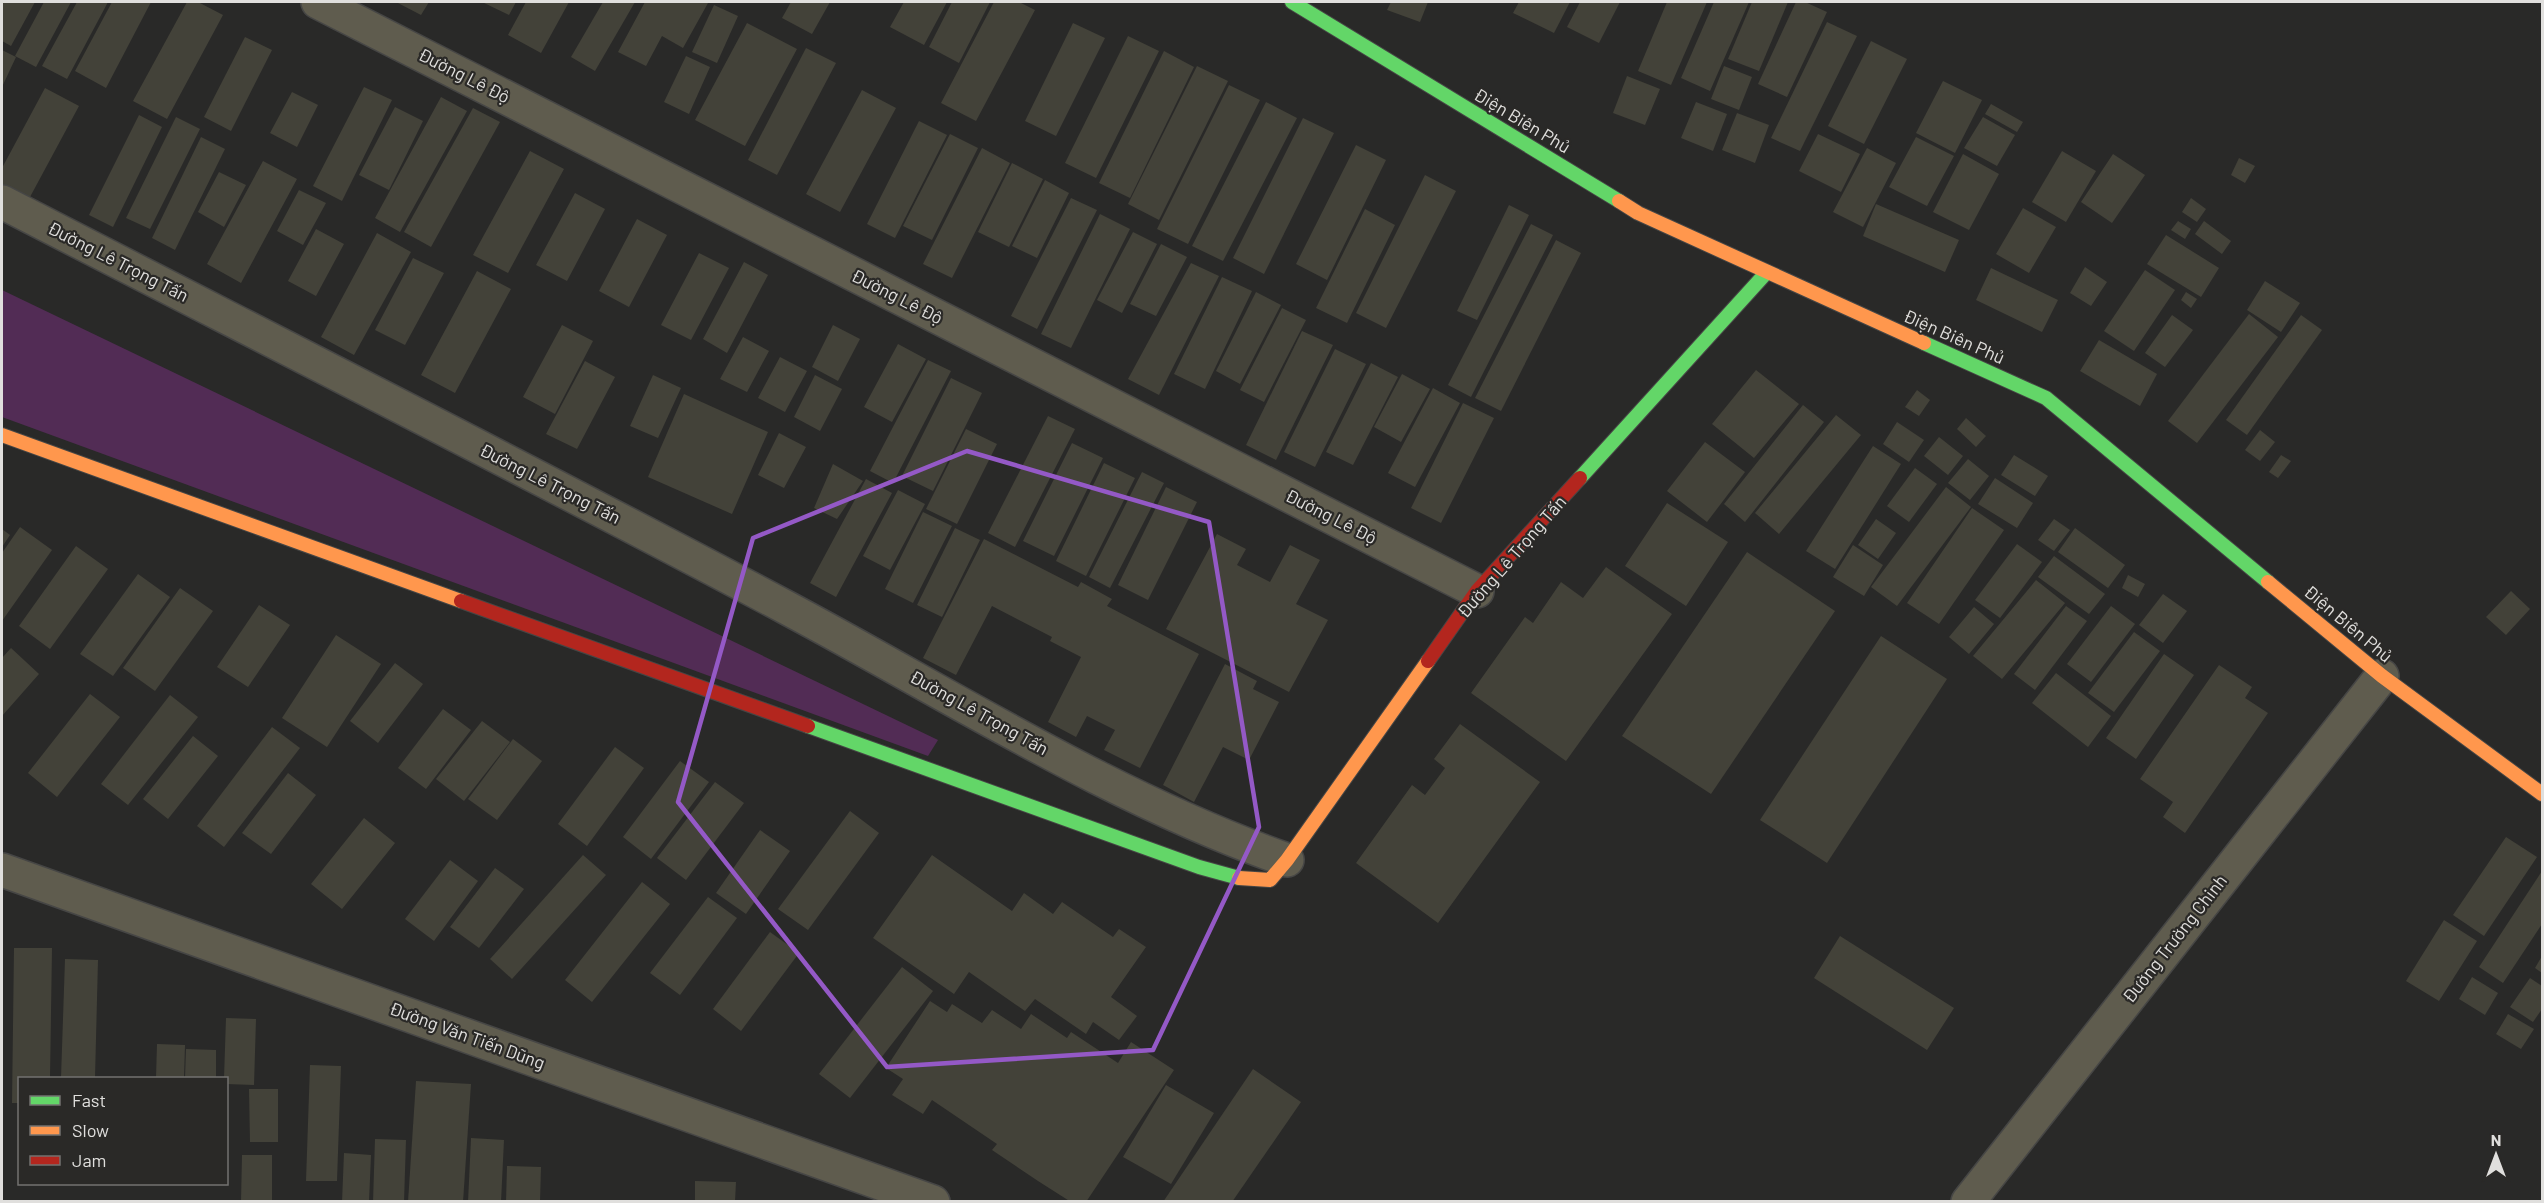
<svg xmlns="http://www.w3.org/2000/svg" width="2544" height="1203" font-family="Barlow,sans-serif">
	<style>
		.green { fill: #522c55 }
		.building { fill: #434239 }
		.lines { fill: none; stroke-linecap: round; stroke-linejoin: round }
		.street-casing { stroke: #464645; stroke-width: 36 }
		.fast-casing { stroke: #464645; stroke-width: 16 }
		.slow-casing { stroke: #464645; stroke-width: 16 }
		.jam-casing { stroke: #464645; stroke-width: 16 }
		.street { stroke: #5f5c4e; stroke-width: 33 }
		.fast { stroke: #63d668; stroke-width: 14 }
		.slow { stroke: #ff974d; stroke-width: 14 }
		.jam { stroke: #b3261e; stroke-width: 14 }
		.marked { fill: none; stroke: #9459c6; stroke-width: 4.5; stroke-linejoin: round }
		.labels { text-anchor: middle; stroke-width: 4.5; stroke-linejoin: round; paint-order: stroke }
		.street-label { font-size: 18px; fill: #e0dfdd; stroke: #2a2927 }
	</style>
	<rect width="100%" height="100%" fill="#292928"/>
	<path class="green" d="M2,290L938,740L928,756L2,417Z"/>
	<g class="building">
		<path d="M2,2H35L11,46L2,41Z"/>
		<path d="M44,2H71L36,67L15,56Z"/>
		<path d="M77,2H108L67,79L42,66Z"/>
		<path d="M112,2H151L106,88L75,71Z"/>
		<path d="M187,2H198L223,15L167,119L133,101Z"/>
		<path d="M396,2H429L421,15Z"/>
		<path d="M482,2H516L509,15Z"/>
		<path d="M526,2H569L541,53L508,35Z"/>
		<path d="M603,2H635L595,71L571,57Z"/>
		<path d="M645,2L708,3L683,48L662,36L646,66L618,52Z"/>
		<path d="M791,2H830L812,34L782,18Z"/>
		<path d="M904,2H947L924,45L890,27Z"/>
		<path d="M952,2H990L959,63L929,47Z"/>
		<path d="M994,2H1019L1035,10L976,121L941,103Z"/>
		<path d="M1391,2H1428L1420,22L1387,10Z"/>
		<path d="M1519,2H1570L1554,33L1513,13Z"/>
		<path d="M1580,2H1620L1599,43L1567,27Z"/>
		<path d="M1667,2H1707L1671,85L1638,71Z"/>
		<path d="M1714,2H1749L1710,91L1681,78Z"/>
		<path d="M1752,2H1788L1759,71L1728,59Z"/>
		<path d="M1796,2H1805L1827,12L1787,97L1758,84Z"/>
		<path d="M714,5L738,16L717,63L692,52Z"/>
		<path d="M1827,22L1857,36L1800,151L1771,138Z"/>
		<path d="M747,23L797,49L745,146L695,120Z"/>
		<path d="M1073,23L1105,38L1056,136L1025,121Z"/>
		<path d="M1128,36L1159,51L1096,178L1065,163Z"/>
		<path d="M245,37L272,50L231,131L204,117Z"/>
		<path d="M1871,41L1907,59L1864,144L1828,126Z"/>
		<path d="M806,48L836,63L777,175L748,160Z"/>
		<path d="M2,50L16,57L2,87Z"/>
		<path d="M1164,51L1194,67L1130,198L1099,183Z"/>
		<path d="M686,56L710,67L689,114L664,102Z"/>
		<path d="M1197,66L1228,81L1159,220L1128,204Z"/>
		<path d="M1724,66L1752,77L1739,110L1711,99Z"/>
		<path d="M1627,76L1660,89L1645,125L1613,113Z"/>
		<path d="M1943,81L1982,100L1955,153L1916,133Z"/>
		<path d="M1229,85L1260,100L1188,244L1157,229Z"/>
		<path d="M364,87L392,100L342,201L313,186Z"/>
		<path d="M45,88L79,106L23,210L2,199V168Z"/>
		<path d="M862,90L896,108L840,212L806,194Z"/>
		<path d="M292,92L318,105L297,147L270,133Z"/>
		<path d="M441,97L467,111L400,232L375,218Z"/>
		<path d="M1266,102L1297,118L1223,261L1192,246Z"/>
		<path d="M1696,102L1727,114L1713,151L1681,138Z"/>
		<path d="M1991,104L2023,122L2017,132L1985,114Z"/>
		<path d="M395,107L423,121L389,190L359,175Z"/>
		<path d="M473,108L500,122L431,247L404,232Z"/>
		<path d="M1737,113L1769,125L1755,163L1722,150Z"/>
		<path d="M139,115L162,127L113,227L89,215Z"/>
		<path d="M176,117L200,129L150,229L126,218Z"/>
		<path d="M1983,117L2015,135L1997,166L1964,148Z"/>
		<path d="M1303,118L1334,133L1264,274L1233,258Z"/>
		<path d="M919,121L947,135L895,238L867,224Z"/>
		<path d="M950,134L978,148L932,240L903,226Z"/>
		<path d="M1818,134L1860,154L1841,192L1799,171Z"/>
		<path d="M201,137L225,149L175,250L152,238Z"/>
		<path d="M1916,137L1954,156L1927,206L1889,187Z"/>
		<path d="M1356,145L1386,160L1327,280L1296,264Z"/>
		<path d="M982,148L1010,163L952,278L923,264Z"/>
		<path d="M1867,148L1896,163L1863,227L1833,212Z"/>
		<path d="M530,151L564,169L508,273L473,255Z"/>
		<path d="M2062,151L2096,171L2066,222L2032,202Z"/>
		<path d="M1963,154L1999,174L1969,230L1933,212Z"/>
		<path d="M2113,154L2145,175L2112,223L2081,202Z"/>
		<path d="M2239,158L2255,166L2245,183L2231,175Z"/>
		<path d="M263,161L297,179L241,283L207,264Z"/>
		<path d="M1012,163L1043,179L1009,247L978,232Z"/>
		<path d="M219,172L246,185L224,227L198,212Z"/>
		<path d="M1425,175L1456,191L1386,328L1356,313Z"/>
		<path d="M1045,180L1069,193L1037,258L1012,246Z"/>
		<path d="M299,190L326,203L303,245L277,231Z"/>
		<path d="M575,193L605,209L567,281L536,265Z"/>
		<path d="M1071,198L1097,210L1037,329L1011,316Z"/>
		<path d="M2191,198L2206,209L2197,222L2182,212Z"/>
		<path d="M1876,204L1959,240L1945,272L1863,236Z"/>
		<path d="M1509,205L1529,215L1477,320L1457,311Z"/>
		<path d="M2023,208L2056,227L2029,273L1996,254Z"/>
		<path d="M1365,209L1395,225L1347,323L1316,308Z"/>
		<path d="M1100,214L1130,229L1071,348L1041,334Z"/>
		<path d="M637,219L667,235L629,307L599,291Z"/>
		<path d="M2178,221L2191,229L2185,239L2171,230Z"/>
		<path d="M2204,221L2231,241L2222,254L2195,234Z"/>
		<path d="M1531,224L1553,235L1471,397L1448,385Z"/>
		<path d="M316,229L344,244L316,296L288,281Z"/>
		<path d="M1133,232L1157,244L1122,313L1097,300Z"/>
		<path d="M377,233L411,252L354,355L321,337Z"/>
		<path d="M2166,235L2219,268L2201,297L2147,264Z"/>
		<path d="M1556,240L1581,253L1501,411L1475,398Z"/>
		<path d="M1161,244L1187,257L1156,316L1130,304Z"/>
		<path d="M699,253L729,268L691,340L661,325Z"/>
		<path d="M413,258L444,273L405,345L375,330Z"/>
		<path d="M744,262L768,275L727,353L703,339Z"/>
		<path d="M1191,263L1219,276L1159,395L1128,379Z"/>
		<path d="M2085,267L2107,282L2091,306L2070,293Z"/>
		<path d="M1991,268L2058,300L2042,332L1976,300Z"/>
		<path d="M2145,270L2175,290L2134,351L2104,331Z"/>
		<path d="M477,271L511,289L455,393L421,375Z"/>
		<path d="M1222,277L1252,291L1205,389L1174,374Z"/>
		<path d="M2265,281L2300,303L2281,332L2247,310Z"/>
		<path d="M1256,292L1281,305L1240,384L1216,371Z"/>
		<path d="M2186,292L2197,299L2191,308L2181,300Z"/>
		<path d="M1282,308L1306,320L1264,402L1240,390Z"/>
		<path d="M2249,314L2278,337L2197,443L2168,421Z"/>
		<path d="M2172,315L2193,330L2165,367L2145,353Z"/>
		<path d="M2301,315L2322,330L2247,435L2226,420Z"/>
		<path d="M562,325L593,341L555,414L523,397Z"/>
		<path d="M833,325L860,339L838,381L812,367Z"/>
		<path d="M1302,331L1333,345L1276,460L1246,445Z"/>
		<path d="M743,337L769,351L747,392L720,379Z"/>
		<path d="M2099,340L2157,374L2140,406L2080,371Z"/>
		<path d="M898,344L926,359L892,422L864,407Z"/>
		<path d="M1335,349L1366,364L1315,467L1284,452Z"/>
		<path d="M780,357L807,371L785,412L758,398Z"/>
		<path d="M928,360L951,371L893,483L870,471Z"/>
		<path d="M585,361L615,377L577,449L546,434Z"/>
		<path d="M1371,363L1398,377L1353,465L1326,452Z"/>
		<path d="M1756,370L1799,404L1754,458L1712,424Z"/>
		<path d="M1402,374L1430,389L1401,442L1374,427Z"/>
		<path d="M653,375L681,388L658,438L630,426Z"/>
		<path d="M815,375L842,389L820,431L794,417Z"/>
		<path d="M951,378L982,393L933,491L902,476Z"/>
		<path d="M1433,388L1460,403L1415,487L1388,473Z"/>
		<path d="M1917,390L1930,400L1919,416L1905,407Z"/>
		<path d="M684,394L768,432L732,514L648,477Z"/>
		<path d="M1463,403L1494,418L1441,523L1411,508Z"/>
		<path d="M1803,405L1824,422L1745,522L1724,504Z"/>
		<path d="M1836,415L1861,435L1779,534L1755,513Z"/>
		<path d="M1048,416L1075,429L1015,547L988,533Z"/>
		<path d="M1966,418L1986,436L1976,447L1957,429Z"/>
		<path d="M1897,422L1924,440L1909,462L1883,444Z"/>
		<path d="M966,429L997,444L957,524L926,509Z"/>
		<path d="M2260,430L2275,442L2260,461L2245,450Z"/>
		<path d="M779,433L806,447L784,488L758,475Z"/>
		<path d="M1939,437L1963,456L1948,475L1924,456Z"/>
		<path d="M1705,442L1745,472L1707,522L1667,491Z"/>
		<path d="M1072,443L1103,458L1054,556L1023,541Z"/>
		<path d="M1873,446L1901,464L1835,569L1806,551Z"/>
		<path d="M2014,455L2048,476L2035,496L2001,475Z"/>
		<path d="M2281,455L2291,461L2278,478L2269,472Z"/>
		<path d="M1968,459L1989,476L1970,500L1948,483Z"/>
		<path d="M1104,463L1135,478L1086,576L1056,561Z"/>
		<path d="M833,464L863,481L837,519L814,508Z"/>
		<path d="M1915,468L1937,484L1909,522L1887,506Z"/>
		<path d="M1142,472L1164,483L1110,588L1089,577Z"/>
		<path d="M1995,478L2033,503L2017,528L1978,504Z"/>
		<path d="M866,479L892,493L836,597L810,583Z"/>
		<path d="M1166,487L1197,502L1148,600L1118,585Z"/>
		<path d="M1946,487L1971,507L1897,606L1871,587Z"/>
		<path d="M898,490L925,504L890,570L863,556Z"/>
		<path d="M1667,503L1728,542L1686,606L1625,566Z"/>
		<path d="M1972,508L2004,530L1939,624L1907,603Z"/>
		<path d="M923,512L952,526L913,603L885,589Z"/>
		<path d="M1876,519L1896,533L1878,559L1858,545Z"/>
		<path d="M2054,519L2070,530L2054,551L2038,540Z"/>
		<path d="M20,527L52,550L2,621V553Z"/>
		<path d="M955,528L980,540L942,617L917,605Z"/>
		<path d="M2075,528L2125,565L2108,588L2058,552Z"/>
		<path d="M2,529L10,535L2,547Z"/>
		<path d="M1217,534L1246,549L1237,565L1270,582L1290,545L1320,560L1296,604L1328,620L1289,692L1166,629Z"/>
		<path d="M984,539L1078,587L1081,582L1112,599L1107,606L1199,654L1140,768L1104,750L1115,730L1087,716L1076,737L1048,722L1081,657L1050,641L1052,637L992,606L956,675L923,658Z"/>
		<path d="M2017,544L2042,562L2000,618L1975,600Z"/>
		<path d="M1853,545L1883,565L1864,596L1833,577Z"/>
		<path d="M76,546L108,569L50,649L19,626Z"/>
		<path d="M1747,552L1835,611L1711,794L1622,736Z"/>
		<path d="M2054,556L2105,594L2089,614L2038,577Z"/>
		<path d="M1606,567L1672,614L1566,761L1471,693L1525,617L1533,623L1561,582L1583,598Z"/>
		<path d="M138,574L170,597L113,676L80,654Z"/>
		<path d="M2128,575L2145,584L2138,597L2122,588Z"/>
		<path d="M2036,580L2065,603L2002,679L1973,656Z"/>
		<path d="M180,588L213,611L155,691L123,668Z"/>
		<path d="M2511,591L2530,609L2506,635L2486,617Z"/>
		<path d="M2163,594L2187,611L2163,643L2139,625Z"/>
		<path d="M259,605L290,625L248,687L217,667Z"/>
		<path d="M2066,606L2087,621L2035,690L2014,674Z"/>
		<path d="M2111,606L2135,624L2091,682L2067,664Z"/>
		<path d="M1974,607L1994,624L1969,654L1949,637Z"/>
		<path d="M2134,632L2160,651L2114,712L2088,693Z"/>
		<path d="M336,635L381,664L327,747L282,718Z"/>
		<path d="M1881,636L1947,679L1827,863L1760,820Z"/>
		<path d="M11,648L39,674L2,716V658Z"/>
		<path d="M2164,654L2194,675L2136,759L2106,738Z"/>
		<path d="M395,663L423,684L378,743L350,721Z"/>
		<path d="M1225,664L1257,681L1253,689L1279,702L1249,760L1223,747L1194,802L1163,785Z"/>
		<path d="M2219,665L2252,687L2245,698L2268,713L2185,833L2163,817L2173,802L2140,779Z"/>
		<path d="M2056,673L2111,716L2088,747L2032,703Z"/>
		<path d="M90,694L120,717L57,797L28,773Z"/>
		<path d="M170,695L198,717L128,805L101,784Z"/>
		<path d="M443,709L471,730L426,789L398,768Z"/>
		<path d="M482,721L510,742L464,801L436,779Z"/>
		<path d="M1460,724L1540,782L1438,923L1356,863L1412,785L1425,795L1445,768L1434,759Z"/>
		<path d="M272,727L300,748L224,847L197,826Z"/>
		<path d="M193,736L218,756L168,819L143,799Z"/>
		<path d="M513,739L542,761L497,820L468,799Z"/>
		<path d="M615,747L644,768L587,846L558,824Z"/>
		<path d="M680,761L709,782L651,859L623,837Z"/>
		<path d="M288,773L316,795L271,854L242,833Z"/>
		<path d="M715,782L744,803L686,880L657,858Z"/>
		<path d="M850,811L879,833L808,930L778,909Z"/>
		<path d="M364,818L395,843L342,909L311,884Z"/>
		<path d="M760,830L790,851L746,914L716,893Z"/>
		<path d="M2506,837L2537,857L2484,936L2453,915Z"/>
		<path d="M583,855L606,875L512,979L490,959Z"/>
		<path d="M932,855L1012,911L1024,893L1053,914L1062,902L1113,937L1119,929L1146,947L1111,997L1137,1016L1119,1040L1093,1022L1086,1034L1035,999L1025,1011L969,972L954,994L873,938Z"/>
		<path d="M450,860L478,881L434,941L405,919Z"/>
		<path d="M495,868L524,889L479,948L450,927Z"/>
		<path d="M2542,871V924L2503,983L2479,967Z"/>
		<path d="M642,882L670,904L592,1002L565,980Z"/>
		<path d="M708,897L737,918L680,995L650,973Z"/>
		<path d="M2444,920L2477,941L2439,1001L2406,981Z"/>
		<path d="M770,932L799,953L741,1031L713,1009Z"/>
		<path d="M1840,936L1954,1008L1927,1050L1814,978Z"/>
		<path d="M14,948H52L50,1078H20V1103H12Z"/>
		<path d="M2542,956V973L2535,968Z"/>
		<path d="M65,959L98,960L95,1078H61Z"/>
		<path d="M902,967L933,991L850,1098L819,1074Z"/>
		<path d="M2472,977L2498,993L2485,1015L2459,999Z"/>
		<path d="M2530,978L2542,986V1009L2533,1022L2510,1007Z"/>
		<path d="M930,1001L947,1012L952,1004L982,1023L992,1010L1021,1029L1031,1014L1067,1038L1071,1032L1118,1063L1131,1042L1174,1070L1086,1202H1071L1038,1181L992,1150L997,1144L932,1100L923,1114L892,1095L903,1079L886,1068Z"/>
		<path d="M2508,1014L2534,1029L2521,1049L2496,1034Z"/>
		<path d="M226,1018L256,1019L254,1085L226,1084V1078H224Z"/>
		<path d="M157,1044L185,1045L184,1078H156Z"/>
		<path d="M186,1049L216,1050V1078H185Z"/>
		<path d="M310,1065L341,1066L337,1181H306Z"/>
		<path d="M1253,1069L1301,1102L1232,1202H1163Z"/>
		<path d="M416,1081L471,1084L463,1202H408Z"/>
		<path d="M1166,1085L1214,1113L1171,1184L1123,1157Z"/>
		<path d="M249,1089H278V1142H250Z"/>
		<path d="M471,1138L504,1140L501,1202H468Z"/>
		<path d="M375,1139L406,1140L404,1202H373Z"/>
		<path d="M344,1153L371,1155L369,1202H342Z"/>
		<path d="M242,1155H272V1202H241Z"/>
		<path d="M507,1166L541,1167L540,1202H506Z"/>
		<path d="M695,1181L736,1182L735,1202H695Z"/>
	</g>
	<g class="lines">
		<defs>
			<g id="street">
				<path d="M318,2L1477,591"/>
				<path d="M2,202C264,337 528,470 789,609C952,696 1111,798 1287,860"/>
				<path d="M2,870L933,1202"/>
				<path d="M1968,1202L2382,676"/>
			</g>
			<g id="fast">
				<path d="M1292,2L1619,201"/>
				<path d="M1924,343L2046,398L2268,582"/>
				<path d="M1580,478L1767,272"/>
				<path d="M808,726L1199,867L1239,878"/>
			</g>
			<g id="slow">
				<path d="M1619,201L1638,213L1924,343"/>
				<path d="M2,435L461,601"/>
				<path d="M2268,582L2382,676L2542,794"/>
				<path d="M1239,878L1270,880L1287,860L1428,661"/>
			</g>
			<g id="jam">
				<path d="M461,601L808,726"/>
				<path d="M1428,661L1477,591L1580,478"/>
			</g>
		</defs>
		<use href="#street" class="street-casing"/>
		<use href="#fast" class="fast-casing"/>
		<use href="#slow" class="slow-casing"/>
		<use href="#jam" class="jam-casing"/>
		<use href="#street" class="street"/>
		<use href="#fast" class="fast"/>
		<use href="#slow" class="slow"/>
		<use href="#jam" class="jam"/>
	</g>
	<path class="marked" d="M967,451L1209,522L1259,827L1153,1050L887,1067L678,802L753,538Z"/>
	<g class="labels">
		<g class="street-label">
			<text transform="translate(464 76) rotate(27)" y="6">Đường Lê Độ</text>
			<text transform="translate(1522 121) rotate(31)" y="6">Điện Biên Phủ</text>
			<text transform="translate(118 262) rotate(27)" y="6">Đường Lê Trọng Tấn</text>
			<text transform="translate(897 297) rotate(27)" y="6">Đường Lê Độ</text>
			<text transform="translate(1954 337) rotate(24)" y="6">Điện Biên Phủ</text>
			<text transform="translate(550 484) rotate(27)" y="6">Đường Lê Trọng Tấn</text>
			<text transform="translate(1331 517) rotate(27)" y="6">Đường Lê Độ</text>
			<text transform="translate(1512 557) rotate(-49)" y="6">Đường Lê Trọng Tấn</text>
			<text transform="translate(2348 624) rotate(40)" y="6">Điện Biên Phủ</text>
			<text transform="translate(979 713) rotate(29)" y="6">Đường Lê Trọng Tấn</text>
			<text transform="translate(2175 939) rotate(-52)" y="6">Đường Trường Chinh</text>
			<text transform="translate(467 1036) rotate(20)" y="6">Đường Văn Tiến Dũng</text>
		</g>
	</g>
	<rect width="2544" height="1203" fill="none" stroke="#e0dfdd" stroke-width="6"/>
	<rect x="18" y="1077" width="210" height="108" fill="#2a2927" stroke="#737270" stroke-width="1.5"/>
	<rect x="30" y="1096" width="30" height="9" fill="#63d668" stroke="#737270" stroke-width="1.5"/>
	<text x="72" y="1107" font-size="18" fill="#e0dfdd">Fast</text>
	<rect x="30" y="1126" width="30" height="9" fill="#ff974d" stroke="#737270" stroke-width="1.5"/>
	<text x="72" y="1137" font-size="18" fill="#e0dfdd">Slow</text>
	<rect x="30" y="1156" width="30" height="9" fill="#b3261e" stroke="#737270" stroke-width="1.5"/>
	<text x="72" y="1167" font-size="18" fill="#e0dfdd">Jam</text>
	<g transform="translate(2496 1155)" stroke="#2a2927" stroke-width="4.5" paint-order="stroke">
	<path d="M0-4.5L10 22L0 15L-10 22Z" fill="#e0dfdd"/>
	<text y="-9" font-size="16" font-weight="bold" text-anchor="middle" fill="#e0dfdd">N</text>
	</g>
</svg>
